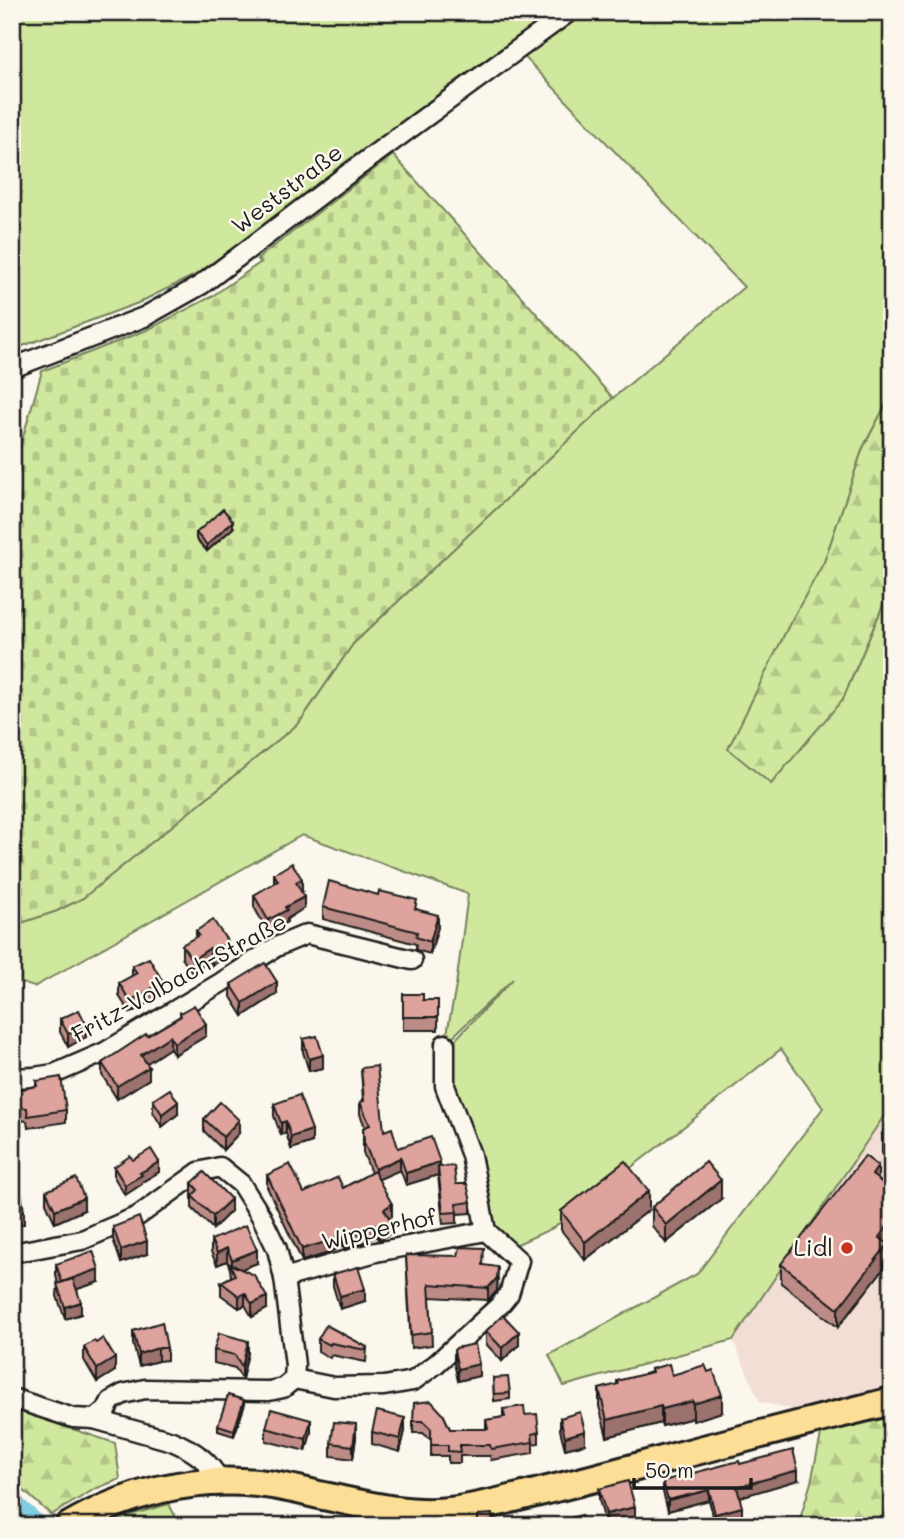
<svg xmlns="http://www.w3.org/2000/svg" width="904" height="1538" font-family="Mali,sans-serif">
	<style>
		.built { fill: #f2ded4 }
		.grass { fill: #d0e89e; stroke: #76825d; stroke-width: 2 }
		.forest { fill: url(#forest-firs); stroke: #76825d; stroke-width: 2 }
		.cemetery { fill: url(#cemetery-stones); stroke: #76825d; stroke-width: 2 }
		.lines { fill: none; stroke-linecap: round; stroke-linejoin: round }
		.river { stroke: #80cce0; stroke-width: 28 }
		.street-casing { stroke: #1c1c1c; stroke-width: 23 }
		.primary-casing { stroke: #1c1c1c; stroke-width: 32 }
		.street { stroke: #fbf7ec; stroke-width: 18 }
		.primary { stroke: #fdde96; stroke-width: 26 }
		.wall { fill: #be8c86; stroke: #1c1c1c; stroke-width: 2 }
		.shaded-wall { fill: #9b726d; stroke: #1c1c1c; stroke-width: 2 }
		.building { fill: #dda39c; stroke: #1c1c1c; stroke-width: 2 }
		.poi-dot { fill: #c8321e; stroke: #fbf7ec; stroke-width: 2.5 }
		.labels { text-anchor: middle; stroke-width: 5; stroke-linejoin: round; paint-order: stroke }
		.street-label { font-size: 23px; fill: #1c1c1c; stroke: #fbf7ec }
		.poi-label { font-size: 23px; fill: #1c1c1c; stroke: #fbf7ec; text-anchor: end }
	</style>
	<defs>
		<pattern id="forest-firs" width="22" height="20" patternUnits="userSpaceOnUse" patternTransform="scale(1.75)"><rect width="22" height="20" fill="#d0e89e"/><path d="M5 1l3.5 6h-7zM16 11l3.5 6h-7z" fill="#b2c688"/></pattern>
		<pattern id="cemetery-stones" width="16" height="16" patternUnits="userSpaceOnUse" patternTransform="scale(1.75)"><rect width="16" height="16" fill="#d0e89e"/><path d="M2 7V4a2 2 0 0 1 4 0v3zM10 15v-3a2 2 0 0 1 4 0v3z" fill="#b2c688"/></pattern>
	</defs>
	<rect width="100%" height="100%" fill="#fbf7ec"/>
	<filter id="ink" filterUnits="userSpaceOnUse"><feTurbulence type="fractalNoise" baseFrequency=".0143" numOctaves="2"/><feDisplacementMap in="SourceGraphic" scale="14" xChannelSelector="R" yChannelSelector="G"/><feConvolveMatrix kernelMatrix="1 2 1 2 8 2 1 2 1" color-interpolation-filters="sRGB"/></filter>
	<g filter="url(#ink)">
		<path class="built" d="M892,1104V1401L825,1416L760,1402L733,1340Z"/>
		<g class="grass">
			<path d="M12,12H892V393L863,448L824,562L843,699L892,584V1104L733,1340L564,1386L549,1355L697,1274L823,1108L781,1049L690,1122L553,1228L513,1246L491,1228L451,1081V1044L513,979L445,1044L456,986L468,894L302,835L34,987L12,980V926L57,911L83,898L299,723L353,644L613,398L744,287L518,50L195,275L138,303L12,350Z"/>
			<path d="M169,1504L180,1526H104L127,1516Z"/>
		</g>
		<g class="forest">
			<path d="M892,393V584L843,699L771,784L728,749L789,625L824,562L863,448Z"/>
			<path d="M892,1401V1526H798L811,1482L825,1416Z"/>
			<path d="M12,1409L115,1443L120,1479L95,1489L51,1515L12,1480Z"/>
		</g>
		<path class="cemetery" d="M393,155L613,398L353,644L299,723L83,898L57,911L12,926V461H16L42,371L147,330L211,297L261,262L257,259Z"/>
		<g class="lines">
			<path class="river" d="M12,1508L32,1526"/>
			<defs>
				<g id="street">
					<path d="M12,368L144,317L201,285L345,176L569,12"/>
					<path d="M445,1044V1086L471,1155L486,1231"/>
					<path d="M12,1078L34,1077L54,1074L105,1052L222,982L276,947L307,934L412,960"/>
					<path d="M12,1253L82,1240L138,1216L199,1172L220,1167L241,1184L261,1216L277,1249L284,1278L295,1365L294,1379L283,1388L269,1391L145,1389L123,1394L111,1401L106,1411L94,1419"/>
					<path d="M284,1278L376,1252L486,1231L519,1261L509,1294L500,1305L436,1364L413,1381L384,1386L334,1387L294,1379"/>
					<path d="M12,1398L73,1418L94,1419L172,1441C195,1451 208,1460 221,1482"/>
				</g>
				<path id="primary" d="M69,1526C126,1493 191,1476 257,1483C278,1485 299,1490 319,1495C362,1504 407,1516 450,1511C475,1508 499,1502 523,1496C557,1488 591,1479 625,1470C714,1446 803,1423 892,1401"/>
			</defs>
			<use href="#street" class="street-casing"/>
			<use href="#primary" class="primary-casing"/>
			<use href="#street" class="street"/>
			<use href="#primary" class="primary"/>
		</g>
		<g class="wall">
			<path d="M233,528L207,551L196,539V533Z"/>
			<path d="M274,874L302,891H301L304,908L287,919V922L268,932L254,907V895L274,884Z"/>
			<path d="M323,907L417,909L438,927L430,954L416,950V944L323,919Z"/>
			<path d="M196,931L228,955L212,965L210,961L192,973L182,958V945L196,937Z"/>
			<path d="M132,966L163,995L130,1013L119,996V983L132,976Z"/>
			<path d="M231,984L277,994L243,1016L231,997Z"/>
			<path d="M403,994L423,1000H438V1030H403Z"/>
			<path d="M180,1013L206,1036L174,1055L170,1048L147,1063L149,1079L117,1099L102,1075V1063L180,1016Z"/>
			<path d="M60,1019L86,1037L68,1047L60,1032Z"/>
			<path d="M303,1039L323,1068L309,1071L303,1052Z"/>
			<path d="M361,1068L384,1131L398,1148L440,1167L471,1202V1213L457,1214V1223L443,1224L438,1175L406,1185L400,1169L378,1179L392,1216L389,1218L391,1233L379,1240L377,1236L359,1245L344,1249L342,1246L326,1254L302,1261L267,1187V1175L304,1193L343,1188L371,1173L363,1152V1128L365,1127L360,1114V1102L363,1101Z"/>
			<path d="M36,1081L66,1110V1122L28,1128L27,1121L12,1119V1088L22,1089L36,1086Z"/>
			<path d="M153,1100L178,1114L162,1127L153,1112Z"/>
			<path d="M274,1104L312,1142L291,1149L286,1133L281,1135L274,1116Z"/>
			<path d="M892,1117V1158L882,1153V1134Z"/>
			<path d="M204,1119L239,1133L223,1150L204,1131Z"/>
			<path d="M133,1160L159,1172L142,1182V1184L125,1195L114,1177V1167Z"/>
			<path d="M878,1179L888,1244V1263L838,1327L781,1283V1264Z"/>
			<path d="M192,1183L231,1211L213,1229L192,1208Z"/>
			<path d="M46,1191L84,1210L55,1223L46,1203Z"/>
			<path d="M12,1195L24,1211V1224L12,1225Z"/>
			<path d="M721,1199L666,1243L652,1226V1207Z"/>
			<path d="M649,1210L585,1260L561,1230V1211Z"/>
			<path d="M113,1227L147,1254L121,1263L113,1239Z"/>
			<path d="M211,1240L257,1263L241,1269L267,1309L252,1317L245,1305L239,1308L221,1295V1282L231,1277L230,1269L227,1261L217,1265L211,1252Z"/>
			<path d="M406,1255L484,1265L498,1279L497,1291L488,1300L430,1297L432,1345L411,1348Z"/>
			<path d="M56,1264L99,1282L77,1289L81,1314L65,1319L57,1296L58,1283L56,1276Z"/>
			<path d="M333,1274L365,1301L340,1309L333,1286Z"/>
			<path d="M133,1331L167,1348V1360L158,1361L139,1366L133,1344Z"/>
			<path d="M486,1331L519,1345L502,1361L486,1344Z"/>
			<path d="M318,1339L367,1347L366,1362L331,1355L330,1358L318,1351Z"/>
			<path d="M96,1343L115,1371L97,1382L84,1360V1347Z"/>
			<path d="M214,1350L248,1353L242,1379L235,1368L214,1363Z"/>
			<path d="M454,1351L479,1376L458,1381L454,1363Z"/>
			<path d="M651,1369L672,1375L722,1412L693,1421V1418L662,1426L661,1423L607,1437L599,1406V1389L617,1385V1381L651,1373Z"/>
			<path d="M493,1378L510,1393V1399L494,1401Z"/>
			<path d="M244,1407L234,1436L218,1431V1425Z"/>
			<path d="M503,1409L525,1415L539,1432V1443L533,1444V1453L491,1460L490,1456H460V1463H448V1456H431V1440L423,1433H413V1421L443,1414L450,1429H486V1420L503,1417Z"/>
			<path d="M560,1418L585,1444L565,1449L560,1430Z"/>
			<path d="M266,1428L311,1432L306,1451L266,1441Z"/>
			<path d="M405,1431L400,1452L372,1444V1432Z"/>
			<path d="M356,1437L353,1459L331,1456V1443Z"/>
			<path d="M740,1464L798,1480L739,1497L742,1518L715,1524L709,1500L668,1511L663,1492V1481Z"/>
			<path d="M599,1489L635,1519L606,1525L599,1500Z"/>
		</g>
		<g class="shaded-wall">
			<path d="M233,521V528L207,551V545Z"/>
			<path d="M302,879V891L296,894V882Z"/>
			<path d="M304,897V908L287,919V922L268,932V920L285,907Z"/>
			<path d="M438,915V927L430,954V942Z"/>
			<path d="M228,942V955L212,965V952Z"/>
			<path d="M210,948V961L192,973V960Z"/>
			<path d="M163,982V995L130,1013V1001Z"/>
			<path d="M277,982V994L243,1016V1003Z"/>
			<path d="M86,1024V1037L68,1047V1034Z"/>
			<path d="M206,1024V1036L174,1055V1043Z"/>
			<path d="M170,1036V1048L141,1067V1055Z"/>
			<path d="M323,1055V1068L309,1071V1059Z"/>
			<path d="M149,1067V1079L117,1099V1086Z"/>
			<path d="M178,1102V1114L162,1127V1114Z"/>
			<path d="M239,1120V1133L223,1150V1137Z"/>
			<path d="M286,1121V1133L281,1135V1123Z"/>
			<path d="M312,1130V1142L291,1149V1137Z"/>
			<path d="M400,1158V1170L375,1181V1169Z"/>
			<path d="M159,1162V1172L142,1182V1184L125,1195V1185L140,1173Z"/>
			<path d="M440,1162V1174L438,1167V1175L406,1185V1173Z"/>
			<path d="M878,1166V1185L872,1175Z"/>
			<path d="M721,1180V1199L666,1243V1225Z"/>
			<path d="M649,1191V1210L585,1260V1242Z"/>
			<path d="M84,1198V1210L55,1223V1210Z"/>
			<path d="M231,1199V1211L213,1229V1216Z"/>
			<path d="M392,1204V1216L384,1221V1209Z"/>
			<path d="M391,1221V1233L379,1240V1228Z"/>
			<path d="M892,1221V1240L888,1244V1263L838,1327V1309L879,1237Z"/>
			<path d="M377,1224V1236L359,1245L344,1249V1237Z"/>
			<path d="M342,1234V1246L326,1254L302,1261V1249Z"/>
			<path d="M147,1241V1254L121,1263V1250Z"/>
			<path d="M227,1248V1261L217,1265V1253Z"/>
			<path d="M257,1250V1263L234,1272L232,1268V1260Z"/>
			<path d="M498,1267L497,1291L488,1300V1288Z"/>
			<path d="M99,1269V1282L62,1294V1282Z"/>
			<path d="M365,1289V1301L340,1309V1296Z"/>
			<path d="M245,1293V1305L239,1308V1296Z"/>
			<path d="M267,1297V1309L252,1317V1304Z"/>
			<path d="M81,1302V1314L65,1319V1307Z"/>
			<path d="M519,1332V1345L502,1361V1348Z"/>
			<path d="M248,1341V1353L242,1379V1367Z"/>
			<path d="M158,1348V1361L139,1366V1354Z"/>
			<path d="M115,1358V1371L97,1382V1369Z"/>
			<path d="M479,1364V1376L458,1381V1369Z"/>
			<path d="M722,1395V1412L693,1421V1404Z"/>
			<path d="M244,1400V1407L234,1436V1430Z"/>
			<path d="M693,1401V1418L662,1426V1409Z"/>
			<path d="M661,1406V1423L607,1437V1420Z"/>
			<path d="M405,1418V1431L400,1452V1439Z"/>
			<path d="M311,1420V1432L306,1451V1439Z"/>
			<path d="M356,1424V1437L353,1459V1446Z"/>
			<path d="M585,1431V1444L565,1449V1437Z"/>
			<path d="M798,1470V1480L737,1498V1487Z"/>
			<path d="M709,1490V1500L668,1511V1500Z"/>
			<path d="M635,1507V1519L606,1525V1514Z"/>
			<path d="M742,1507V1518L715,1524V1514Z"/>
		</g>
		<g class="building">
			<path d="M223,509L233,521L207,545L196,533Z"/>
			<path d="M292,863L302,879L296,882L304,897L285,907L287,910L268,920L254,895L278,881L274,874Z"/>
			<path d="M329,881L378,895L379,891L417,900L415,909L438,915L430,942L416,937L417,932L323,907Z"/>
			<path d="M213,920L228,942L212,952L210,948L192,960L182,945L199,935L196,931Z"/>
			<path d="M149,958L163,982L130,1001L119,983L137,973L132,966Z"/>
			<path d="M265,963L277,982L243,1003L231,984Z"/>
			<path d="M403,994H423V1000H438V1017H403Z"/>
			<path d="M194,1005L206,1024L174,1043L170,1036L141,1055L149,1067L117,1086L102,1063L146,1034L147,1036L181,1016L180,1013Z"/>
			<path d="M79,1010L86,1024L68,1034L60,1019Z"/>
			<path d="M317,1036L323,1055L309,1059L303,1039Z"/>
			<path d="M377,1066L384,1131L392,1128L398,1148L431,1137L440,1162L406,1173L400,1156V1158L375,1169L363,1140H364L363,1128L370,1125L360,1102L364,1101L361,1068Z"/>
			<path d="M61,1077L66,1110L28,1116L27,1108L12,1107V1088L22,1089L37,1086L36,1081Z"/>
			<path d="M170,1089L178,1102L162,1114L153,1100Z"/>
			<path d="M299,1095L312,1130L291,1137L286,1121L281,1123L274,1104Z"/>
			<path d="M220,1102L239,1120L223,1137L204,1119Z"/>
			<path d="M892,1117V1140L882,1134Z"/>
			<path d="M151,1149L159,1162L140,1173L142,1175L125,1185L114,1167L130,1156L133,1160Z"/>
			<path d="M865,1156L878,1166L872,1175L892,1190V1221L879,1237L888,1244L838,1309L781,1264Z"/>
			<path d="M625,1161L649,1191L585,1242L561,1211Z"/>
			<path d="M706,1162L721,1180L666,1225L652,1207Z"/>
			<path d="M290,1164L304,1193L338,1177L343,1188L374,1171L392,1204L384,1209L391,1221L379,1228L377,1224L359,1233L344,1237L342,1234L326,1242L302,1249L267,1175Z"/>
			<path d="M454,1166L456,1184H467L471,1202L456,1204L457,1212L443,1213L438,1167Z"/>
			<path d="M204,1172L231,1199L213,1216L192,1196L198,1190L192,1183Z"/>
			<path d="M76,1178L84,1198L55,1210L46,1191Z"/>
			<path d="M21,1193L24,1211L12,1213V1195Z"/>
			<path d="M139,1217L147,1241L121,1250L113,1227Z"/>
			<path d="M246,1225L257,1250L232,1260L227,1248L217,1253L211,1240Z"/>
			<path d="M460,1247L484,1248L483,1265L498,1267L497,1278L488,1288L429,1284L432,1332L411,1335L406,1255L458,1256Z"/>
			<path d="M93,1251L99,1269L62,1282L56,1264Z"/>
			<path d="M230,1264L254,1275L267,1297L252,1304L245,1293L239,1296L221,1282L235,1275Z"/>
			<path d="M358,1267L365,1289L340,1296L333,1274Z"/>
			<path d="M73,1279L81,1302L65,1307L57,1284Z"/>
			<path d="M503,1315L519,1332L502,1348L486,1331Z"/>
			<path d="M162,1322L167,1348H158L139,1354L133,1331Z"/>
			<path d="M326,1325L367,1347L366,1350L331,1343L330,1345L318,1339Z"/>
			<path d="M219,1333L248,1341L242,1367L235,1355L214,1350Z"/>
			<path d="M103,1338L115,1358L97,1369L84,1347L94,1341L96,1343Z"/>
			<path d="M475,1344L479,1364L458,1369L454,1351L456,1348Z"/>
			<path d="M669,1364L672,1375L705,1365L708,1372L713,1370L722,1395L693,1404V1401L662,1409L661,1406L607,1420L599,1389L618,1384L617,1381L652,1372L651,1369Z"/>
			<path d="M508,1377L510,1393L494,1394L493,1378Z"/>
			<path d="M228,1395L244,1400L234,1430L218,1425Z"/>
			<path d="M431,1401L443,1414L450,1429H488L486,1420L505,1417L503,1409L524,1406L525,1415L537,1414L539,1432L532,1434L533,1442L491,1449L490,1445H460V1452L448,1451V1445H431V1429L423,1421H413L414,1403Z"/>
			<path d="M271,1409L311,1420L306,1439L266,1428Z"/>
			<path d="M377,1411L405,1418L400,1439L372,1432Z"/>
			<path d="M580,1412L585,1431L565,1437L560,1418Z"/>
			<path d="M334,1422L356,1424L353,1446L331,1443Z"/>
			<path d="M793,1450L798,1470L737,1487L742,1507L715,1514L709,1490L668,1500L663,1481L739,1461L740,1464Z"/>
			<path d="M628,1481L635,1507L606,1514L599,1489Z"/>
			<path d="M492,1514L493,1526H478V1515Z"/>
			<path d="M581,1515L584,1526H541Z"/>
		</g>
	</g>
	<circle class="poi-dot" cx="847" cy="1248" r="7"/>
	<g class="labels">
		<g class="street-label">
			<text transform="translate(287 189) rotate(-37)" y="8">Weststraße</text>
			<text transform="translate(179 978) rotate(-29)" y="8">Fritz-Volbach-Straße</text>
			<text transform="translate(379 1229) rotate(-13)" y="8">Wipperhof</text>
		</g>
		<g class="poi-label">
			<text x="833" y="1256">Lidl</text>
		</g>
	</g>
	<rect width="904" height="1538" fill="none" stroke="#fbf7ec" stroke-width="42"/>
	<rect x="21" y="21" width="862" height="1496" fill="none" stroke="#1c1c1c" stroke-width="2.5" filter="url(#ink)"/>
	<path d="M634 1478v10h117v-10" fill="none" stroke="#1c1c1c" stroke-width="3.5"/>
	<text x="645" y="1478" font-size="21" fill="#1c1c1c" stroke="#fbf7ec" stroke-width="5" paint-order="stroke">50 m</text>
</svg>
